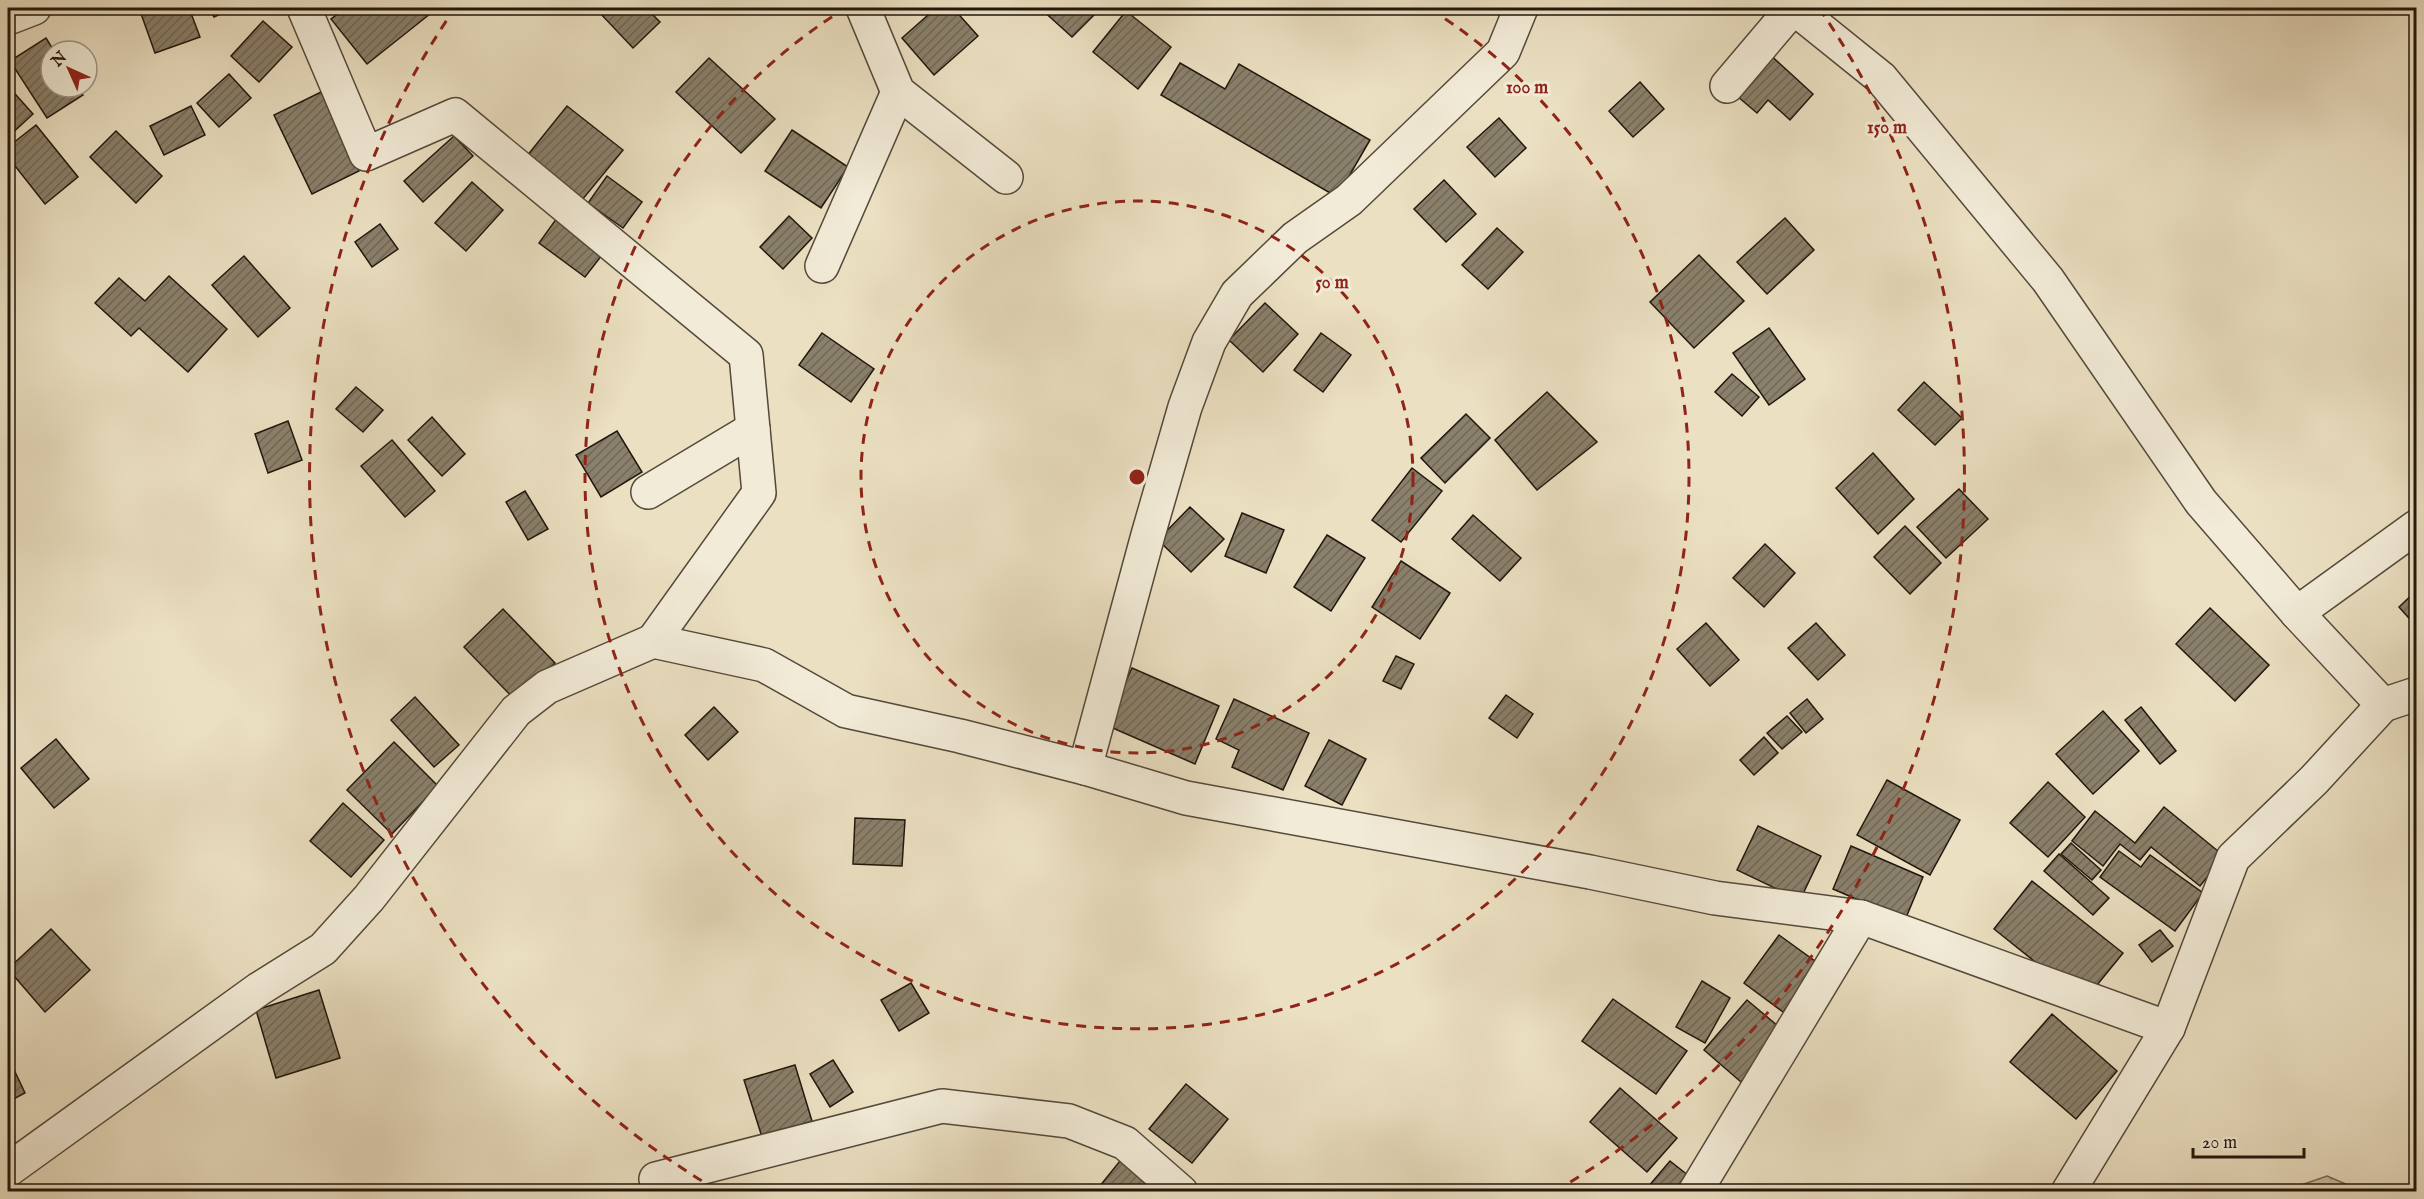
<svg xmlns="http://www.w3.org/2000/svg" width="2424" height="1199" font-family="'IM FELL English',serif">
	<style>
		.grass { fill: url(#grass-dots); stroke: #756a58; stroke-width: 1.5 }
		.building { fill: url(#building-hatch); stroke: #21170d; stroke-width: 1.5 }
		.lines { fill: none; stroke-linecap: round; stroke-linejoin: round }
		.minor-casing { stroke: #54493a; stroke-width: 36 }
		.minor { stroke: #f2ebd7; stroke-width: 33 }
		.ring { fill: none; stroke: #8f2418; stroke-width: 3; stroke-dasharray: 10 8 }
		.centre { fill: #8f2418; stroke: #f2ebd7; stroke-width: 3 }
		.ring-label { font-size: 18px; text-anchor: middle; font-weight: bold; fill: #8f2418; stroke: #f2ebd7; stroke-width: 6; stroke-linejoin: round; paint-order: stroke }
	</style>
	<defs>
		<pattern id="grass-dots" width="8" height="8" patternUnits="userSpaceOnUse" patternTransform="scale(1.5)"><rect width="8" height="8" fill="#c9bea3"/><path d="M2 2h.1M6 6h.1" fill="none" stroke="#aca38b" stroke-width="1.8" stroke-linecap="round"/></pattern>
		<pattern id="building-hatch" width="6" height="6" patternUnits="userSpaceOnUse" patternTransform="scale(1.5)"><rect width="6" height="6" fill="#8a806b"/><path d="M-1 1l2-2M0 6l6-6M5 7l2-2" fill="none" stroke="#706856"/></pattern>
	</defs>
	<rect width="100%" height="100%" fill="#ebe0c2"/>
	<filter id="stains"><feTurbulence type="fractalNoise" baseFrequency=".00333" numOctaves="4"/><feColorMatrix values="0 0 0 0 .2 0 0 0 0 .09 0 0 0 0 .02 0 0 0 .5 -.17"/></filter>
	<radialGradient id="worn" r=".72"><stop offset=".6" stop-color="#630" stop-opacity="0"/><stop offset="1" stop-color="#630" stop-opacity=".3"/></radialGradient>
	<path class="grass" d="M2327,1176L2362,1191H2284Z"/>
	<g class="building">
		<path d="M139,8H189L200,37L155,53Z"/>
		<path d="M209,8H234L214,17Z"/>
		<path d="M346,8H425L430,14L367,64L331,19Z"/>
		<path d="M600,8H646L660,22L633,48L597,10Z"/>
		<path d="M936,8H953L978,36L934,75L902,38Z"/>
		<path d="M1040,8H1101L1072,37Z"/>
		<path d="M1126,11L1171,47L1138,89L1093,52Z"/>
		<path d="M263,21L292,47L259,82L231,56Z"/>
		<path d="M46,38L54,51H51V87H78L83,95L47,118L10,61Z"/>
		<path d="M1767,52L1813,94L1790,120L1768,100L1757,113L1731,91Z"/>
		<path d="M709,58L775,119L741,153L676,92Z"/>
		<path d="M1180,63L1225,89L1239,64L1370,140L1337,197L1161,95Z"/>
		<path d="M229,74L251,98L219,127L197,103Z"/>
		<path d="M1640,82L1664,109L1633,137L1609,111Z"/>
		<path d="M8,86L33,114L8,137Z"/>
		<path d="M321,92L359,171L312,194L274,115Z"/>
		<path d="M191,106L205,135L164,155L150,126Z"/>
		<path d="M567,106L623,150L582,200L527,156Z"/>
		<path d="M1499,118L1526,148L1495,177L1467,147Z"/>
		<path d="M36,125L78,177L45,204L8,157V147Z"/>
		<path d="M792,130L848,167L821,208L765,171Z"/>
		<path d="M116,131L162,176L136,203L90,157Z"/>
		<path d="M454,136L473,156L423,202L404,181Z"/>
		<path d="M607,176L642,202L623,228L588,203Z"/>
		<path d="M1444,180L1476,214L1446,242L1414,209Z"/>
		<path d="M472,182L503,210L466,251L435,223Z"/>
		<path d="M562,211L609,246L585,277L539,243Z"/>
		<path d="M789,216L812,238L783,269L760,247Z"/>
		<path d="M1785,218L1814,250L1767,294L1737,262Z"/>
		<path d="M380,224L398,249L372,267L355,242Z"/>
		<path d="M1497,228L1523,252L1488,289L1462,265Z"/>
		<path d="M1699,255L1744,301L1694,348L1650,302Z"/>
		<path d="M244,256L290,308L258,337L212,285Z"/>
		<path d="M169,276L227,329L188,372L139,328L131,336L95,303L119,278L145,301Z"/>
		<path d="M1265,303L1298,334L1263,372L1229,340Z"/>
		<path d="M1769,328L1805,379L1769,405L1733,353Z"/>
		<path d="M822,333L874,369L851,402L799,365Z"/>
		<path d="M1321,333L1351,355L1323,392L1294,370Z"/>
		<path d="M1732,374L1759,397L1742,416L1715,392Z"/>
		<path d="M1924,382L1962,418L1935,445L1898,410Z"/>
		<path d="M356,387L383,410L363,432L336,409Z"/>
		<path d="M1547,392L1597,442L1537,490L1495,440Z"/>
		<path d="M1466,414L1490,438L1445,483L1421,458Z"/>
		<path d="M432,417L465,454L442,476L408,440Z"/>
		<path d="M288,421L302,460L268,473L255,434Z"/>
		<path d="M617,431L642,472L601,497L576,455Z"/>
		<path d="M392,440L435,491L405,517L361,466Z"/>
		<path d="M1873,453L1914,499L1878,534L1836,488Z"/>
		<path d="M1412,468L1442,491L1401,542L1372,520Z"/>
		<path d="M1959,489L1988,519L1946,558L1917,527Z"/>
		<path d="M525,491L548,529L528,540L506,502Z"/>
		<path d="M1190,507L1224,539L1191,572L1158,540Z"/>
		<path d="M1242,513L1284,530L1266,573L1225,556Z"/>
		<path d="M1473,515L1521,558L1500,581L1452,539Z"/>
		<path d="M1905,526L1941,563L1910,594L1874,557Z"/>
		<path d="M1327,535L1365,558L1331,611L1294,587Z"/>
		<path d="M1765,544L1795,573L1764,607L1733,578Z"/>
		<path d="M1401,561L1450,593L1420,639L1372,607Z"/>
		<path d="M2416,591V626L2399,607Z"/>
		<path d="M2210,608L2269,665L2235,701L2176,644Z"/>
		<path d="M503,609L555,663L516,701L464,647Z"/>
		<path d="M1706,623L1739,660L1710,686L1677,649Z"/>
		<path d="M1816,623L1845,655L1818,680L1788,648Z"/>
		<path d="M1396,656L1414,664L1401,689L1383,681Z"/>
		<path d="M1132,668L1219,706L1195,764L1106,725Z"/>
		<path d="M1506,695L1533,714L1517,738L1489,718Z"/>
		<path d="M415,697L459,745L434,767L391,720Z"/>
		<path d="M1234,699L1309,733L1283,790L1232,767L1239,750L1216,739Z"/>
		<path d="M1807,699L1823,719L1806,733L1790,713Z"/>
		<path d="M714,707L738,732L708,760L685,735Z"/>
		<path d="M2141,707L2176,751L2160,764L2125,720Z"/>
		<path d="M2103,711L2139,751L2093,794L2056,754Z"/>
		<path d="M1787,716L1802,732L1782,749L1767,733Z"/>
		<path d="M1764,737L1778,753L1754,775L1740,760Z"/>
		<path d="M56,739L89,779L54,808L21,768Z"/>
		<path d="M1329,740L1366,759L1342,805L1305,786Z"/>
		<path d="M394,742L438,786L392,834L347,790Z"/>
		<path d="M1887,780L1960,820L1930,875L1857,835Z"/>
		<path d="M2048,782L2085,817L2048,857L2010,823Z"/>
		<path d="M343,803L384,840L351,877L310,841Z"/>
		<path d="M2164,807L2224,856L2200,886L2151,847L2140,860L2120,844L2103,866L2072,841L2095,811L2135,843Z"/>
		<path d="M855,818L905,820L902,866L853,864Z"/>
		<path d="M1758,826L1821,856L1800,900L1737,870Z"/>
		<path d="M2071,843L2101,870L2092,880L2061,854Z"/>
		<path d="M1851,846L1923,877L1905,920L1833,889Z"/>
		<path d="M2119,851L2141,867L2150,855L2203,893L2175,931L2100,877Z"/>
		<path d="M2059,854L2109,898L2093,915L2044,871Z"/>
		<path d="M2032,881L2123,953L2084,1001L1994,929Z"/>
		<path d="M51,929L90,970L45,1012L8,969Z"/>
		<path d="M2160,930L2173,946L2152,962L2139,945Z"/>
		<path d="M1779,935L1819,964L1783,1012L1744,983Z"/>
		<path d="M1702,981L1730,998L1705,1043L1676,1027Z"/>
		<path d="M911,983L929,1013L899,1031L881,1000Z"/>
		<path d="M319,990L340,1058L276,1078L256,1010Z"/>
		<path d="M1613,999L1687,1051L1656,1094L1582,1041Z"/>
		<path d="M1747,1000L1785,1032L1741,1082L1704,1050Z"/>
		<path d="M2052,1014L2117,1071L2076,1119L2010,1062Z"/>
		<path d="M8,1057L25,1093L8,1102Z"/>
		<path d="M833,1060L853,1092L830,1107L810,1074Z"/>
		<path d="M795,1065L812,1121L762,1137L744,1080Z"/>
		<path d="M1186,1084L1228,1119L1192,1163L1149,1129Z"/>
		<path d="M1620,1088L1677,1138L1647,1172L1590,1122Z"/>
		<path d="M1124,1156L1167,1192H1095Z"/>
		<path d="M1670,1161L1689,1176L1676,1192H1653L1648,1187Z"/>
	</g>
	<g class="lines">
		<defs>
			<g id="minor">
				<path d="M304,8L366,154L455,115L746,355L759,493L653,641"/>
				<path d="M863,8L898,92L1006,177"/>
				<path d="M1794,8L1881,78L2048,280L2201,502L2297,613L2383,705L2416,694"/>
				<path d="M8,18L34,8"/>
				<path d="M1727,86L1793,8"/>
				<path d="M822,266L898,92"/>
				<path d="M648,492L753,429"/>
				<path d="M2297,613L2416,527"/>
				<path d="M1085,768L1148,535L1185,407L1209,342L1237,294L1295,238L1349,200L1503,52L1521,8"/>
				<path d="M8,1170L259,989L323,949L369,898L516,711L547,687L653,641L764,665L846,711L960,736L1085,768L1186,798L1590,872L1715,898L1861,917L2168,1028"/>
				<path d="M656,1179L942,1106L1069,1121L1125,1143L1181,1192"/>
				<path d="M1695,1192L1861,917"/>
				<path d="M2068,1192L2168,1028L2233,858L2314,780L2383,705"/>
			</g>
		</defs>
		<use href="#minor" class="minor-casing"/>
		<use href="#minor" class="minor"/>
	</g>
	<g class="ring">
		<circle cx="1137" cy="477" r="276"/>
		<path d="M1430 9A552 552 0 1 1 844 9"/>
		<path d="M717 1190A828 828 0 0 1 455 8M1819 8A828 828 0 0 1 1557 1190"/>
	</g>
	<circle cx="1137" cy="477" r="9" class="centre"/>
	<g class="ring-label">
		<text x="1527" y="93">100 m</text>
		<text x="1887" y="133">150 m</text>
		<text x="1332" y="288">50 m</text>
	</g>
	<rect width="2424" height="1199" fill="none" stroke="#ebe0c2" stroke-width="30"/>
	<rect x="9" y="9" width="2406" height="1181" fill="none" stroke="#21170d" stroke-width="3"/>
	<rect x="15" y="15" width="2394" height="1169" fill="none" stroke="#21170d" stroke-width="1.5"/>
	<g transform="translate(69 69) rotate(315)"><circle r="28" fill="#f2ebd7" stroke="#9e9686" stroke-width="1.5"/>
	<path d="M0-4.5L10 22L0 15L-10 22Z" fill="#8f2418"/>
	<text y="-9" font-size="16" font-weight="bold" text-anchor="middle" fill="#21170d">N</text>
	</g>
	<path d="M2193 1148v9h111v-9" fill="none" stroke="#21170d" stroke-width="3"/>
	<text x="2202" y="1148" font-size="18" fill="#21170d" stroke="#f2ebd7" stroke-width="4.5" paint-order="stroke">20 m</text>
	<rect width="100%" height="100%" filter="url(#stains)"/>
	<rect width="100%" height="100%" fill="url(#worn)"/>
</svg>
